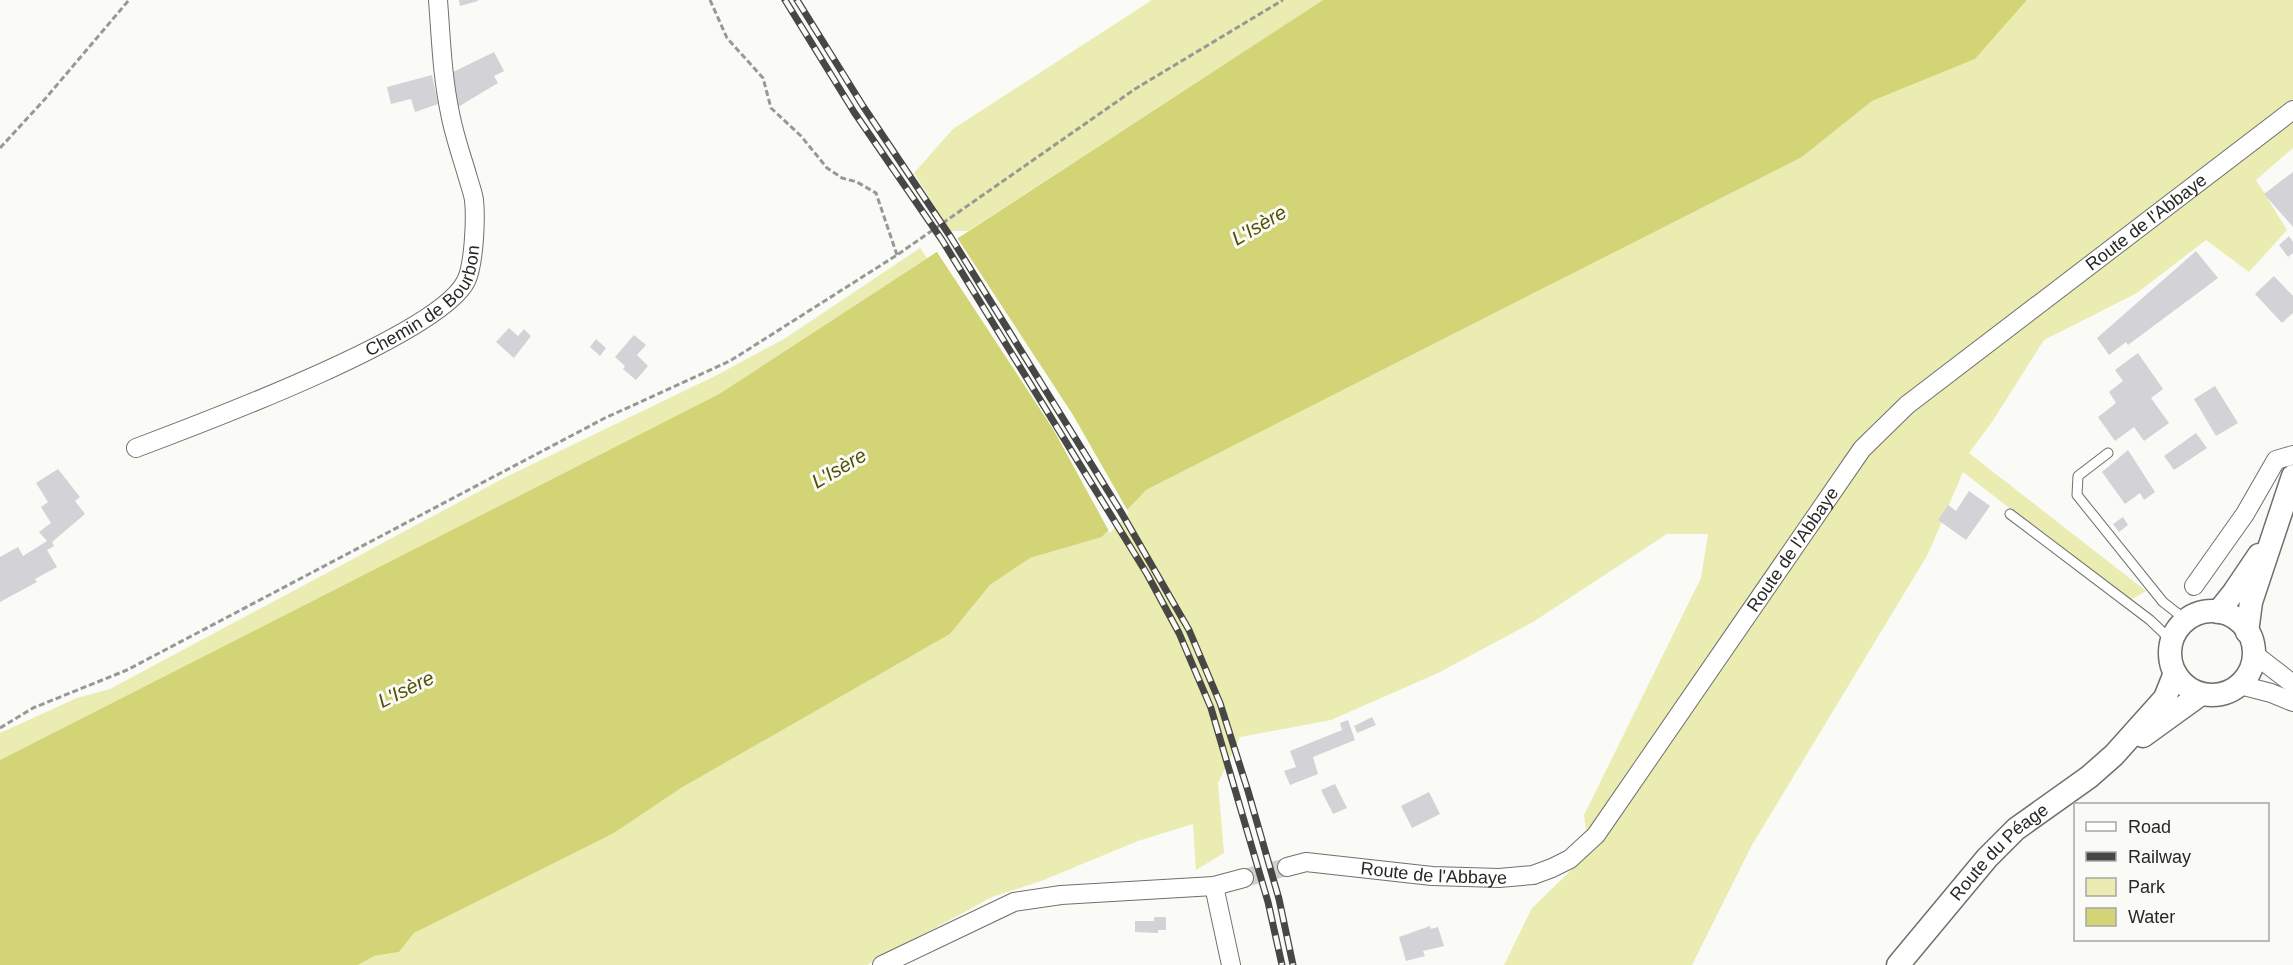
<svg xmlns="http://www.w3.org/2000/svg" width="2293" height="965" font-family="Helvetica,sans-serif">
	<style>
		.green { fill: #eaecb1 }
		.water { fill: #d3d475 }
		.pier { fill: #fafbf6 }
		.building { fill: #d3d3d7 }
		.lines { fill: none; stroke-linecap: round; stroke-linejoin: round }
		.minor-tunnel { stroke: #d0d1cc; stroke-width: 18; stroke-dasharray: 18 9; stroke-linecap: butt }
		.service-casing { stroke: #70716d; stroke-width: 11 }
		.minor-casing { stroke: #70716d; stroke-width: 20 }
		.tertiary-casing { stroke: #70716d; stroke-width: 25 }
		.path { stroke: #989895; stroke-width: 3; stroke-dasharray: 6 3; stroke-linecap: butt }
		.service { stroke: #fff; stroke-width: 9 }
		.minor { stroke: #fff; stroke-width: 18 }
		.tertiary { stroke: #fff; stroke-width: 22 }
		.rail-casing { stroke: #474745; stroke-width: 7 }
		.rail { stroke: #fafbf6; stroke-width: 4.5; stroke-dasharray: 14; stroke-linecap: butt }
		.labels { text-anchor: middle; stroke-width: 6; stroke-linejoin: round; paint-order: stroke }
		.street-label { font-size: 18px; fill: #282826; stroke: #fafbf6 }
		.water-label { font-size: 20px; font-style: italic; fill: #525106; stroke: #fafbf6 }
	</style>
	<rect width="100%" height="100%" fill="#fafbf6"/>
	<g class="green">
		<path d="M1152,0H1323L968,231H950L914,173L953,129Z"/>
		<path d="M2027,0H2293V148L2256,180L2287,230L2249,272L2206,240L2137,293L2044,340L1992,422L1969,453L2146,591L2129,601L1963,472L1928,554L1752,845L1692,965H1504L1532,908L1589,853L1584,815L1701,578L1708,534H1667L1533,622L1438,673L1331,720L1240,737L1218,783L1224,853L1196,870L1193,824L1138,841L1041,881L992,897L867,965H358L374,956L399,952L414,933L614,833L681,788L950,634L990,585L1030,558L1102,537L1146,490L1802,157L1872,101L1975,59Z"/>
		<path d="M920,248L927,258L719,394L0,760V733L77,698L110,689L506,477L717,375L784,339Z"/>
	</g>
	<path class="water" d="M1323,0H2027L1975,59L1872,101L1802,157L1146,490L1102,537L1030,558L990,585L950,634L681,788L614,833L414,933L399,952L374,956L358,965H0V760L719,394Z"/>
	<path class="pier" d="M956,236L1073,415L1129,513L1110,533L1053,429L935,249Z"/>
	<g class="building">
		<path d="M459,0H478V1L460,6Z"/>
		<path d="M494,52L504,71L494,76L498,83L453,110L447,75Z"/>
		<path d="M432,75L438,104L415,112L411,99L391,104L387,87Z"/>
		<path d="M2293,172V227L2264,194Z"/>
		<path d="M2289,236L2293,242V253L2288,257L2279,245Z"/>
		<path d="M2196,251L2218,278L2128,345L2126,342L2109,355L2097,338Z"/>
		<path d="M2274,276L2293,296V313L2282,323L2255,294Z"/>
		<path d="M509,328L518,336L524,329L531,336L514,358L496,342Z"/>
		<path d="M634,335L646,345L637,355L648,366L636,380L623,369L625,366L615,357Z"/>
		<path d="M596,339L606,348L600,356L590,347Z"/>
		<path d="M2138,353L2163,389L2151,398L2169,423L2144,441L2134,427L2115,441L2098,417L2116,403L2109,392L2123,381L2115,370Z"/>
		<path d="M2215,386L2238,423L2216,436L2194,399Z"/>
		<path d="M2196,433L2207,448L2174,470L2164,456Z"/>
		<path d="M2128,450L2155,492L2144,500L2140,493L2125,504L2102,472Z"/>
		<path d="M58,469L80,497L75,501L85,514L52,542L54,546L47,550L57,567L35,579L37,582L0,602V557L18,547L23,556L47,541L39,532L51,523L41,507L48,502L36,483Z"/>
		<path d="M1969,491L1990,506L1966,540L1938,520L1948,505L1956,511Z"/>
		<path d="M2123,517L2128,525L2119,532L2113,524Z"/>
		<path d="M1372,717L1376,725L1357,733L1354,726Z"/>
		<path d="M1348,720L1355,740L1313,757L1318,774L1290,785L1284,771L1296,767L1290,751L1342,730L1340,723Z"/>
		<path d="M1335,784L1347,808L1333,814L1321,790Z"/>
		<path d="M1429,792L1440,814L1412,828L1401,806Z"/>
		<path d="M1154,917H1166V930H1158V933L1135,932V921H1154Z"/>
		<path d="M1430,926L1431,929L1438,927L1444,946L1423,951L1425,956L1406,961L1399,937Z"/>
	</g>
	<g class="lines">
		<path class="minor-tunnel" d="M1244,878L1287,867"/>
		<defs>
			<g id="service">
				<path d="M2108,453L2078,476L2077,495L2163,602L2186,620"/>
				<path d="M2010,514L2150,620L2172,641"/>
			</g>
			<g id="minor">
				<path id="s1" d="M136,448C200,424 439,335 466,281C474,265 476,219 474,200C473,193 470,185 468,178C462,157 454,135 450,113C442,75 441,38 438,0"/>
				<path d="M2194,586L2245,514L2276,460L2293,455"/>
				<path d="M2254,654L2293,684"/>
				<path d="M2240,685L2271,693L2293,702"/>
				<path id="s2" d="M1287,867L1306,862L1432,876L1499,878L1533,875L1552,868L1570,859L1596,835L1862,449L1907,405L2293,110"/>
				<path d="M1214,886L1231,965"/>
				<path d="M882,965L1014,902L1061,895L1214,886L1244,878"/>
			</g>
			<g id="tertiary">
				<circle cx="2212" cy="653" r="42"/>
				<path d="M2218,612L2234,592L2259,555"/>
				<path d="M2247,632L2251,602L2293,476"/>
				<path d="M2143,736L2201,694"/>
				<path id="s3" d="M1898,965L1987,858L2016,829L2089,777L2114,755L2165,698L2175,673"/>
			</g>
		</defs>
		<use href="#service" class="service-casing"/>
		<use href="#minor" class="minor-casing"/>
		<use href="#tertiary" class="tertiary-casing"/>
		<g class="path">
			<path d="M710,0L727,38L763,78L771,108L801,136L827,168L842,178L857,182L876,193L897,255"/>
			<path d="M0,148L45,99L129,0"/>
			<path d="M0,728L33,708L127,670L605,418L730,361L897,255L1135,89L1283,0"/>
		</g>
		<use href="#service" class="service"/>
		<use href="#minor" class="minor"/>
		<use href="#tertiary" class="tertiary"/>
		<defs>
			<g id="rail">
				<path d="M785,0L854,112L942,240L1147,574L1179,633L1211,708L1268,902L1282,965"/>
				<path d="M797,0L863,106L950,236L1121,512L1189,630L1220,703L1248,791L1279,899L1293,965"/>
			</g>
		</defs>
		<use href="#rail" class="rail-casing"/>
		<use href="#rail" class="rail"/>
	</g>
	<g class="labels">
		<g class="street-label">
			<text dy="6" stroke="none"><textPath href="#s2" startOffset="1156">Route de l'Abbaye</textPath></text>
			<text dy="6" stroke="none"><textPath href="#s1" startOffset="330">Chemin de Bourbon</textPath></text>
			<text dy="6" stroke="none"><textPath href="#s2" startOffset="670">Route de l'Abbaye</textPath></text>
			<text dy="6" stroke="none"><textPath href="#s3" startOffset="152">Route du Péage</textPath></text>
			<text dy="6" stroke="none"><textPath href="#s2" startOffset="148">Route de l'Abbaye</textPath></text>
		</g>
		<g class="water-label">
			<text transform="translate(1259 225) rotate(-30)" y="7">L'Isère</text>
			<text transform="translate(839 468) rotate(-30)" y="7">L'Isère</text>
			<text transform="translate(406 689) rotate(-26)" y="7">L'Isère</text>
		</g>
	</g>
	<rect x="2074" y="803" width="195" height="138" fill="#fafbf6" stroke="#a6a7a3" stroke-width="1.5"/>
	<rect x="2086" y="822" width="30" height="9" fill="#ffffff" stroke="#a6a7a3" stroke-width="1.5"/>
	<text x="2128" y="833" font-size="18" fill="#282826">Road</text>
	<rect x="2086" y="852" width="30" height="9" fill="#474745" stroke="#a6a7a3" stroke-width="1.5"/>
	<text x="2128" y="863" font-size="18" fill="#282826">Railway</text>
	<rect x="2086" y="878" width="30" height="18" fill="#eaecb1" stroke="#a6a7a3" stroke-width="1.5"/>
	<text x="2128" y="893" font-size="18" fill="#282826">Park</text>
	<rect x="2086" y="908" width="30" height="18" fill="#d3d475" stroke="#a6a7a3" stroke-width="1.5"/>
	<text x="2128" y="923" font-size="18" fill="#282826">Water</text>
</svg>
